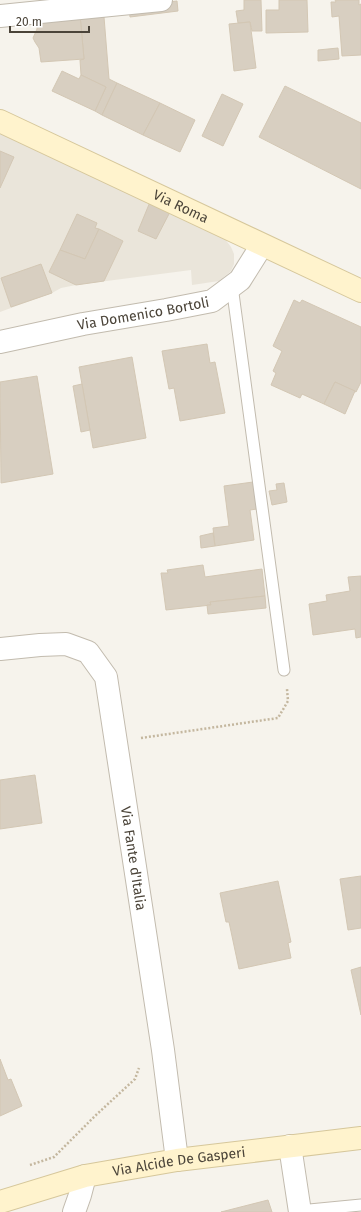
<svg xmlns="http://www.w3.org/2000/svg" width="361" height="1212" font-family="'Fira Sans',sans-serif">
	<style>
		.residential { fill: #eae5da }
		.building { fill: #d8cfc1; stroke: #d3c7b4 }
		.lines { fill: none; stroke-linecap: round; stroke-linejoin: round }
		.service-casing { stroke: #c2bbae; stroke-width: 13 }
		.minor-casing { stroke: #c2bbae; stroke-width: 24 }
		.secondary-casing { stroke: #d6c79b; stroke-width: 24 }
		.path { stroke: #c4b79f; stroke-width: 2.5; stroke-dasharray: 2 2; stroke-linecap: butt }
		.service { stroke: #fff; stroke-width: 11 }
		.minor { stroke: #fff; stroke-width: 22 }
		.secondary { stroke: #fff3cd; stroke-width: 22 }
		.labels { text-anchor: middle; stroke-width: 4; stroke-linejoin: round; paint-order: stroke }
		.street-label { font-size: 14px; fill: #4b4439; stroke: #fff }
	</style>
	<rect width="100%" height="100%" fill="#f6f3ec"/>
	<path class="residential" d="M0,133L33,149L66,162L221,234L231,247L234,254V264L231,271L219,281L192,285L191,270L76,285L61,288L52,293L0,312Z"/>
	<g class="building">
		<path d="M244,0H261L262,31H252L250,22L238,23L236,11L244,10Z"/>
		<path d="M279,0H307L308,32L266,33V10H279Z"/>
		<path d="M335,0H359V5L361,4V55L342,56L339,16L332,17L331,2H336Z"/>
		<path d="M177,1L178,11L130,17L129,7Z"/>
		<path d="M94,14L104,17L109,79L117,83L102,115L95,111L106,87L81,75L80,60L84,59L80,15Z"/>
		<path d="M80,15L84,59L41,62L39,48L35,42L33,38L37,29V17Z"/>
		<path d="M250,22L256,68L234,71L229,24Z"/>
		<path d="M338,48L339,59L318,61V50Z"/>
		<path d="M62,71L79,79L81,75L106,87L95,111L52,91Z"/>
		<path d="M117,83L160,103L143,135L102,115Z"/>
		<path d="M285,86L361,123V189L259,137Z"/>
		<path d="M222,94L243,104L223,146L202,136Z"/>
		<path d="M160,103L195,120L180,152L143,135Z"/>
		<path d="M0,151L14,157L0,188Z"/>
		<path d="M150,202L171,210L156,239L138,231Z"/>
		<path d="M77,214L97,223L95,228L99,229L85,259L60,250Z"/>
		<path d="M99,229L123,241L104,281L76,285L49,272L60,250L85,259Z"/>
		<path d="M41,264L52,293L11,307L1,278Z"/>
		<path d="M294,300L300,303L302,300L361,327V382L356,392L335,382L324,404L302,394L300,398L271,385L276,373L273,371L282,351L273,346Z"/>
		<path d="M207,344L210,363L215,362L225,413L180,421L174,388L169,389L162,351Z"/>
		<path d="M132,357L146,438L93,448L79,367Z"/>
		<path d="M37,376L53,474L1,483L0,382Z"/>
		<path d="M335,382L355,391L345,414L324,404Z"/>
		<path d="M82,384L90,430L81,432L73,386Z"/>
		<path d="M253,482L257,509L250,510L254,540L215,546L213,528L229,526L224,486Z"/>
		<path d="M284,483L287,502L272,505L269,491L277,490L276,484Z"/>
		<path d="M213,533L215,546L201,548L200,536Z"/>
		<path d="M203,565L205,577L262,569L265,596L210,602L211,605L166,610L161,573H168L167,570Z"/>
		<path d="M361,576V637L356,638L355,629L313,635L309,604L327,601L326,595L350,591L348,577Z"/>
		<path d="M265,596L266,608L208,614L207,605H211L210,602Z"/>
		<path d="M35,775L42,823L0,829V780Z"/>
		<path d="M361,876V928L348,930L340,879Z"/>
		<path d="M278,881L291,942L288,943L291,958L239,969L229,922H226L220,893Z"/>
		<path d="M361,967V1015L351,970Z"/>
		<path d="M0,1059L8,1080L11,1079L22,1106L0,1116Z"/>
		<path d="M268,1200L272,1212H221Z"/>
	</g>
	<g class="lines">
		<defs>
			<g id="service">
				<path d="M232,286L284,670"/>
				<path d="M299,1211L361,1205"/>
			</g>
			<g id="minor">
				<path d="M0,16L161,0"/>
				<path id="s1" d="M0,342L83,324L166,310L212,301L240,280L262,245"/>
				<path id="s2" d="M0,649L40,645L66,644L88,652L106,677L163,1050L177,1160"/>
				<path d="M290,1146L300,1212"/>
				<path d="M74,1212L80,1195L85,1176"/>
			</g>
			<g id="secondary">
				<path id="s3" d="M0,121L361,291"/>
				<path id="s4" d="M0,1202L85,1176L177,1160L361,1138"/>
			</g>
		</defs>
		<use href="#service" class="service-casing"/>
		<use href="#minor" class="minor-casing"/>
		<use href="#secondary" class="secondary-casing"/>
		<g class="path">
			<path d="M141,738L278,718L288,701L287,689"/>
			<path d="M30,1165L54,1157L96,1115L135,1079L139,1068"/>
		</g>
		<use href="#service" class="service"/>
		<use href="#minor" class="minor"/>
		<use href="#secondary" class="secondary"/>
	</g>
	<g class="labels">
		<g class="street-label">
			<text dy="5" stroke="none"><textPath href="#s3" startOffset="200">Via Roma</textPath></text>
			<text dy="5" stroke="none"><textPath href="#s1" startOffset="146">Via Domenico Bortoli</textPath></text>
			<text dy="5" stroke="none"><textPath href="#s2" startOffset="304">Via Fante d'Italia</textPath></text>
			<text dy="5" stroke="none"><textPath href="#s4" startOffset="184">Via Alcide De Gasperi</textPath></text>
		</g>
	</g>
	<path d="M10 26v6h79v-6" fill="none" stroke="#4b4439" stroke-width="2"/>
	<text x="16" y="26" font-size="12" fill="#4b4439" stroke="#ffffff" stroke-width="3" paint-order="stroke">20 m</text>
</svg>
